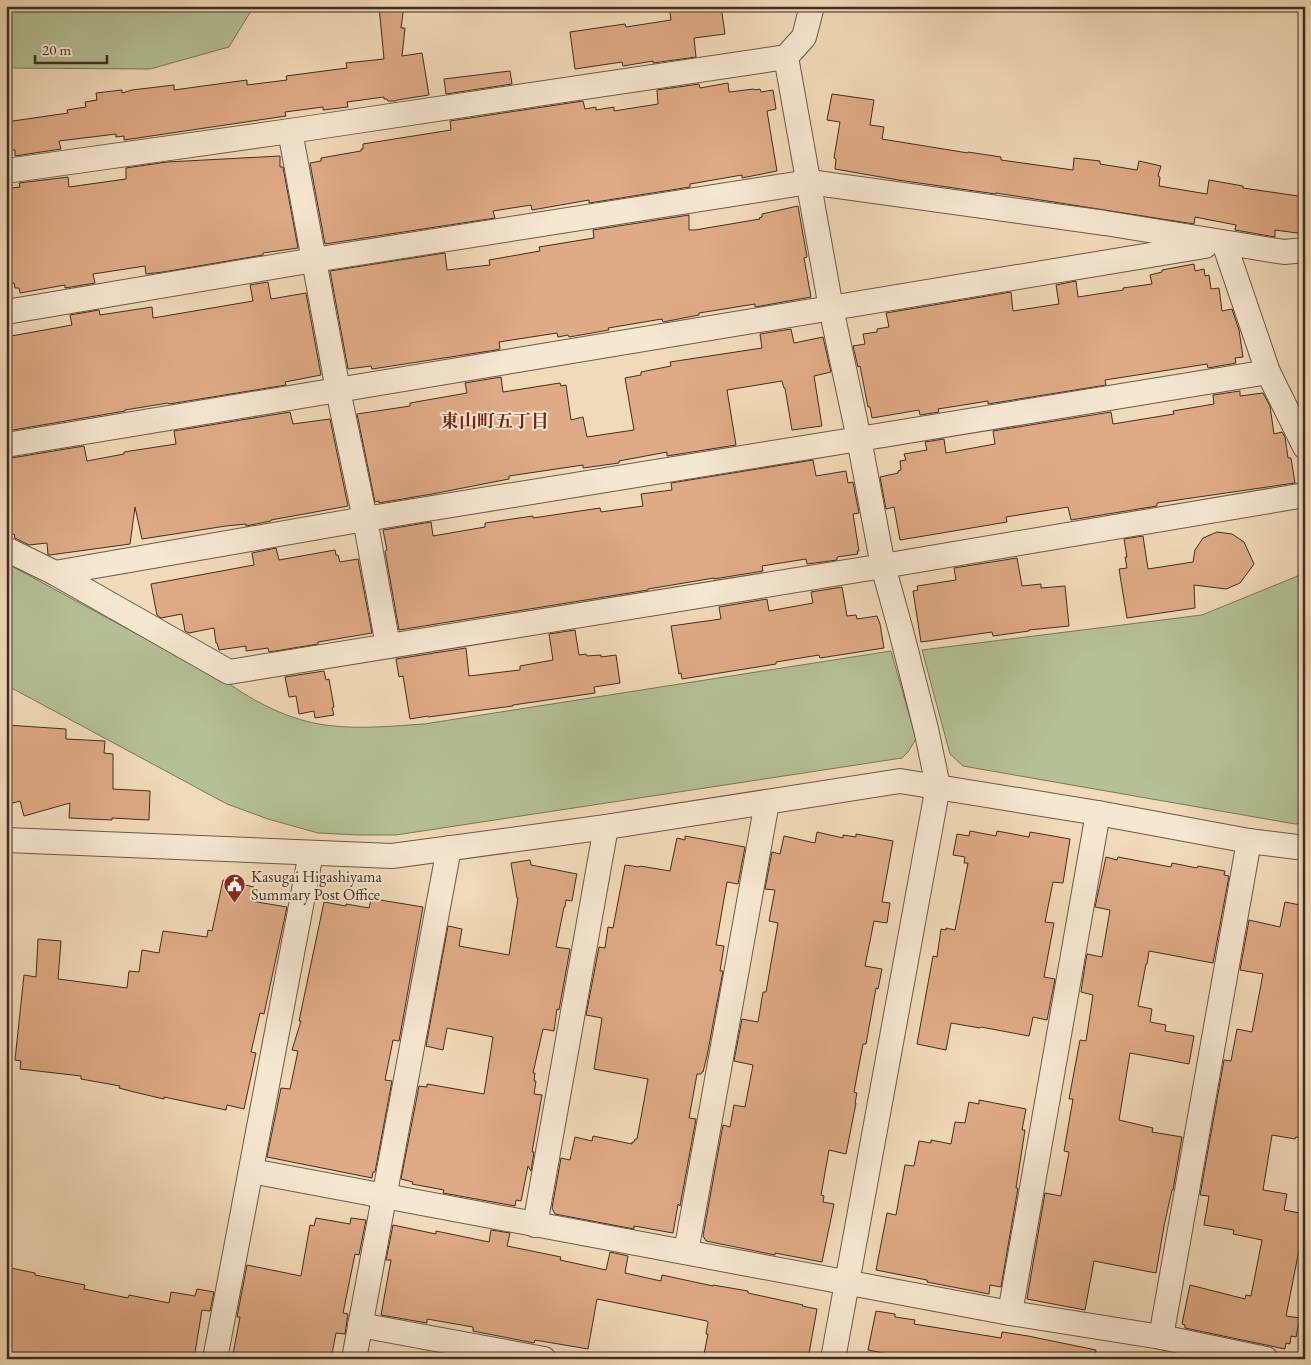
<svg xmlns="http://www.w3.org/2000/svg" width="1311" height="1365" font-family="'EB Garamond','Noto Serif JP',serif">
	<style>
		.green { fill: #b4c194; stroke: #7a775a }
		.building { fill: #dfaa85; stroke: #402d20 }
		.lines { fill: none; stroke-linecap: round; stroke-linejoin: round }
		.minor-casing { stroke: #6c5846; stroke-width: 26 }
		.minor { stroke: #f6e7d1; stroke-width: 24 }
		.labels { text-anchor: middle; stroke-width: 4; stroke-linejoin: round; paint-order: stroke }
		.poi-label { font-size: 16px; fill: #402d20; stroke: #f6e7d1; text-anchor: start }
		.neighbourhood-label { font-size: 18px; font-weight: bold; fill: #7a1f14; stroke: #f6e7d1 }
	</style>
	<rect width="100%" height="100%" fill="#f1dab8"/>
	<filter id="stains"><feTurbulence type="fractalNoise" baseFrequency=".004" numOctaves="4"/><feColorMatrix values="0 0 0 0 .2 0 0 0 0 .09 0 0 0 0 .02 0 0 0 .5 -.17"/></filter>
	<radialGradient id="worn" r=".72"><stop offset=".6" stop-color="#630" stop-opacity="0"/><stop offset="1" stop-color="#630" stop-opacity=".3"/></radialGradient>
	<g class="green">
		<path d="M6,6H254L229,47L150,69L6,68Z"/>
		<path d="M6,563L231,685C261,706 297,723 334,726C364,729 394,726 424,724L891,651L916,739L908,752L902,758L396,835H359L318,833L268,819L227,804L6,685Z"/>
		<path d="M1305,573V823L1295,824L963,766L950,754L922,650L1202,615Z"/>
	</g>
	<g class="building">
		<path d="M379,6H404L401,28H405L402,56L422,53L429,95L397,100L396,101H388L387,99H384V97L347,102L348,107L323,110V107L285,112L286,116L124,140V136L116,137V134L59,141L61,149L15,156V150H6V122L68,113L67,110L86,107L85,102L97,100L96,93L122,90V93L132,90L174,85V90L247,80V85L287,80L286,76L347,68L346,63L384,59Z"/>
		<path d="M669,6H721L725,34L694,38L696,57L653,63V61L623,66L622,62L575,69L570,32L625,24L626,27L671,20Z"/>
		<path d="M510,71L512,84L446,94L444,79Z"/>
		<path d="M728,83L729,92L754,89L755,90L760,89L761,92L773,90L776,109L767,111L777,171L742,178V175L690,184V187L589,203V200L532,210L531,205L493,211L495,218L325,244L310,163L321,161V158L361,151V149H363V144L451,130L450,121L583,101L585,109L596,107V110L614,107V111L658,104L657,90L699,84L700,88Z"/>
		<path d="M832,94L874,100L870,125L884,127L882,139L968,153V152L1001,157V160L1073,170L1074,158L1100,161V164L1137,170L1139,161L1161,166L1158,176L1160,177L1159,186L1207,194L1209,180L1243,186V188L1305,197V234L1275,230V237L1235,230L1236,225L1195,217L1194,224L996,193V194L898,180L835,169L836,159L834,158L840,122L827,120Z"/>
		<path d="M280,156V167H283L298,248L263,253V255L163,272L146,274L145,266L93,274L95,283L65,288V285L20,293L19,288H15L14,283L6,284V189L20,187L19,183L68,177L69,187L126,179V168L167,162Z"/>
		<path d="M798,206L807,257L804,258L811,297L755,307V304L699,313V315L663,322L662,319L608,328L609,330L569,337L568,335L558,337L557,333L499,342L500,349L496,350L372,369L371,366L348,369L330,271L445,253L447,270L490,265L489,260L540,251L539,247L594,238L593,230L689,215V230H695L760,219L759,218L762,217V214Z"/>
		<path d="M1194,264L1195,271L1204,269L1205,276L1209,275L1211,289L1219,288L1222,311L1232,309L1239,330L1243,357L1235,358L1236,363L1208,368L1207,364L1105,380L1106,385L988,404V401L938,409L939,412L920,415L919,410L872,418L870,407H868L860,366L858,367L853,346L865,344L863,334L877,332V329L889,327L886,313L1011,292L1013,311L1059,304L1056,285L1076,281L1078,297L1123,290V288L1152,284L1150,275L1162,272V270Z"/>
		<path d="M268,282L271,299L306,293L321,375L285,382L286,385L169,404L168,403L125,410V411L7,431L6,337L72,325L70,315L99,310L100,315L152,307L153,318L253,301L250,285Z"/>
		<path d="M791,329L794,343L823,337L831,372L814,376L822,426L792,430L785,388H784L782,381L727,390L736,445L667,456V452L619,461V463L583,468V465L509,476V479L432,494L379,503V501L375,502L357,414L410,406V403L467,393L465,383L501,377L503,392L560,383L561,386L566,385L571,420L583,417L587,437L634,430L625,378L641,375V372L671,366L670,362L762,348L760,334Z"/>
		<path d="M1240,391V396L1263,393L1270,406L1274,434L1282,432L1285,437L1288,458H1291L1295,483L1157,503V506L1071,520L1068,507L1006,517L1007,522L900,540L894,507L886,509L880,477L898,473V471L901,470L900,461L906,460L904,454L927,450L925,442L944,439L946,453L995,444L993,431L1111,412L1113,424L1174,414L1173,411L1214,404L1213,395Z"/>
		<path d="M290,412L293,424L330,419L348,506L271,520V521L246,526V524L226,526L142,539L135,507L130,544L50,555H48L47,543L29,545L15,538L14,534L11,535L6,508V466L12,465L11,458L84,446L87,461L124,454V452L176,444L174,431Z"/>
		<path d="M813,460L816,476L846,471L848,483L853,482L859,513L853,514L859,551H857L858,554L837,557V560L807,564L806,559L762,566L763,571L714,579V578L648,589V590L399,630L385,551L387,550L383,530L431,522L433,536L485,527V523L533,516V518L600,508L601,512L643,506L641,494L672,490L671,483Z"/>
		<path d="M1217,532L1232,534L1244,542L1254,564L1240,583L1226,589L1194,585L1195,608L1127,618L1119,569L1127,568L1125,557H1127L1124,539L1143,536L1148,569L1193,562L1195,550L1203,538Z"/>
		<path d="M276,548L279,560L335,550L336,555H338L340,562L358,559L372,633L318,642V644L269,652L268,648L246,651V646L219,650L217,643H216L214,628L189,633L185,631L182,614L161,618L157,615L151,584L254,565L252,553Z"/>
		<path d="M1017,558L1022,586L1041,584V588L1065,586L1069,626L1029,630V631L993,636L992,632L921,642L913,591L918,590L917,586L956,580L954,568Z"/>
		<path d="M842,587L847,616L856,615L857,619L877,616L880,624L884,648L820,658L819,655L776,662V664L682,679L681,673L679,674L671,626L721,619L719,607L767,599L769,611L813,603L811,592Z"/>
		<path d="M575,630L579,655L586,654L587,656L601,655V657L616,655L620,683L594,687L595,693L513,705V706L428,717V716L410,719L403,676L399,677L396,659L466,648L469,676L520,670V666L553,660L549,634Z"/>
		<path d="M324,671L326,680L329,679L334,707L332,708L334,715L315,718L314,711L299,714L296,696L289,697L285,677Z"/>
		<path d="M6,725L66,729V739L105,741L104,753L113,754V789L150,791L149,820L112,818V820L69,818L70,803L24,816L20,801L6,805Z"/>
		<path d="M970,831L996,836L997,831L1029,837L1030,832L1070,839L1063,883L1053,882L1045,922L1054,923L1044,977L1055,979L1047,1020L1033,1017L1029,1036L981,1027L980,1028L951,1023L946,1050L917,1044L933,956L937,957L941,929L946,930V928L955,930L968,863H964L965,857L953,855L957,834L969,836Z"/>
		<path d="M817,832L843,838V835L856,837V834L893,841L882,902L890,903L887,923L874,921L865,966L882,969L878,989L876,988L866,1044H863L854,1092L857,1093L855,1103H856L846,1154L829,1150L821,1195L824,1196L823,1202L834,1204L822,1262L775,1253V1255L721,1244L706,1241L703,1236L723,1125L730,1127L734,1105L745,1107L753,1065L734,1061L742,1019L758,1022L763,992H766L778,923L769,921L775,890L765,889L772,852L780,854L784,836L815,843Z"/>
		<path d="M685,836L745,847L738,884L727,882L716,945L724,946L720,971H723L707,1056L703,1072H702L701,1074H697L689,1118L696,1119L680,1206L678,1204L673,1233L634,1226V1229L555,1214L552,1208L561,1158L570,1160L575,1137L592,1141L593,1136L632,1144V1142H634L635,1139H637L648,1079L594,1069L602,1018L586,1015L599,947L605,948L608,927L613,928L625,865L639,867L640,866L670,871L677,838L685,840Z"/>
		<path d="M1106,857L1117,860L1118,857L1171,867L1172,863L1197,868L1198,866L1225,871L1224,875L1229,876L1213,963L1149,951L1147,964H1146L1138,1006L1152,1009L1150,1022L1166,1025L1165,1031L1194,1036L1189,1064L1130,1053L1119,1120L1153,1128L1152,1132L1182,1137L1173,1190H1172L1164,1226L1156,1273L1094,1261L1085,1310L1027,1299L1045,1193L1061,1196L1069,1152L1064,1151L1073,1099H1069L1080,1040L1086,1041L1093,995L1081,992L1085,965L1087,954L1102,957L1110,910L1095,907Z"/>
		<path d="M530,860L531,865L577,874L576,878L572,901L566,900L565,907H564L556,947L570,949L559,1010L557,1009L554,1031L543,1029L533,1073H535L534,1081H536L534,1094L542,1095L532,1152H534L531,1171L528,1166L521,1201L516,1200L515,1206L443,1193L444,1190L412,1184L413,1182L401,1179L419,1086L427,1087V1084L484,1094L493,1037L447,1028L443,1050L426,1046L448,926L462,929L459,946L509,955L518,898H517L511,863Z"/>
		<path d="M223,880L254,887L251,901L287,907L264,1014L260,1013L251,1052L256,1053L244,1109L227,1105L226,1110L164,1097V1099L134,1092L119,1088L120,1086L81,1079V1076L20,1069L21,1061L15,1060L24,975L36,977L38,939L61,941L58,979L127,988L129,971L139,972L142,950L159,953L163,931L207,937L208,930L212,931Z"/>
		<path d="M374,899L423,907L399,1041L393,1040L385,1080L392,1081L375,1172H373L372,1178L267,1157L281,1088L290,1089L298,1051L292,1050L301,1021H299L324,902L346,906V904L369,908L371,900L373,901Z"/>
		<path d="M1285,902L1305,906V1138L1296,1137L1295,1139L1272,1135L1263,1190L1287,1194L1284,1210L1305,1214V1241L1301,1240L1286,1316L1300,1318L1296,1337L1291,1336L1290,1344L1286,1343L1285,1349L1185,1328V1325L1182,1324L1190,1285L1245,1299L1246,1295L1251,1296L1262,1240L1233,1234L1234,1230L1204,1225L1209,1196L1200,1195L1224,1060L1231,1061L1237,1029L1252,1032L1263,974L1240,970L1249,920L1280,927Z"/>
		<path d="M979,1100L1026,1109L1022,1130H1025L1016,1188H1018L1001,1287L990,1285L989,1294L927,1282V1280L876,1270L887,1213L896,1215L905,1165L914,1166L919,1141L931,1143V1140L951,1144L955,1122L965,1123L969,1102L979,1104Z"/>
		<path d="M316,1218L350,1224L351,1218L366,1220L359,1255L355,1254L343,1313L348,1314L345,1334L336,1333L331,1359H232L240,1317H237L247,1265L301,1276L310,1225L314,1226Z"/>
		<path d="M393,1225L436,1234V1231L489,1242L491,1230L510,1233L507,1246L561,1257L560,1260L606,1270L610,1252L628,1256L625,1273L661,1281L662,1275L713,1286V1285L748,1291V1293L803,1305L802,1306L817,1309L808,1359H703L708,1334H706L708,1322L707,1321L597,1299L588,1349L535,1340L534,1343L473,1331V1327L427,1319V1323L381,1315L391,1260H386Z"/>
		<path d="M6,1267L35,1273V1275L85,1285L84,1289L128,1298L129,1295L169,1303L171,1292L195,1296L197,1289L214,1292L210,1311L202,1310L194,1359H24L6,1356Z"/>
		<path d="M876,1311L895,1314V1317L915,1320L914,1324L1001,1338L1002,1332L1028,1336L1096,1350L1095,1359H913L868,1350Z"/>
	</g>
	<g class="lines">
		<defs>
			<g id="minor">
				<path d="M786,57L831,308L859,439L883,566L901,631L926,729L938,786L833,1359"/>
				<path d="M290,131L338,390L365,519L388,646"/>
				<path d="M6,171L290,131L786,57L804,37L812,6"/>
				<path d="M1224,243L1268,372L1305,447"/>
				<path d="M6,312L314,260L809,182L1105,223L1284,252L1305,250"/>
				<path d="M6,445L1205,246"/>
				<path d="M6,549L55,573L229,672L883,566L1305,495"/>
				<path d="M55,573L365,519L859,439L1268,372"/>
				<path d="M6,840L392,856L606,827L900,781L1098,813L1249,841L1305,848"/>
				<path d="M251,1171L1010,1313L1161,1337L1266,1359"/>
				<path d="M535,1225L606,827"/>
				<path d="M686,1252L767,802"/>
				<path d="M1010,1313L1098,813"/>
				<path d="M360,1325L544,1359"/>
				<path d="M1161,1337L1249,841"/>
				<path d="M215,1359L311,853"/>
				<path d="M354,1359L449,848"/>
			</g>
		</defs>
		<use href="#minor" class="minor-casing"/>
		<use href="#minor" class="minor"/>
	</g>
	<defs>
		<symbol id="civic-pin" viewBox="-11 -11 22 30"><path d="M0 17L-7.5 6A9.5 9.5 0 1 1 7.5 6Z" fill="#8f2418" stroke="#f6e7d1"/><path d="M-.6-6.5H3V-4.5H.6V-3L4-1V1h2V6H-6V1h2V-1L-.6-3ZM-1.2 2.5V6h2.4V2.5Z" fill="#fff"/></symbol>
	</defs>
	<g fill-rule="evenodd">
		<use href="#civic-pin" x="222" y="872" width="25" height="34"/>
	</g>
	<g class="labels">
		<g class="poi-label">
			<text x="251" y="882">Kasugai Higashiyama<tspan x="251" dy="18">Summary Post Office</tspan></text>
		</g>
		<g class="neighbourhood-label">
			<text x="495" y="427">東山町五丁目</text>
		</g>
	</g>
	<rect width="1311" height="1365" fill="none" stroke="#f1dab8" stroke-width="25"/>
	<rect x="8" y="8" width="1296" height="1350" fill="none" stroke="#402d20" stroke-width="2.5"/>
	<rect x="12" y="12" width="1286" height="1340" fill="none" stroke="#402d20"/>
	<path d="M35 55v8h72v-8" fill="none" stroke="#402d20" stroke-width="2.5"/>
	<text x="42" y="55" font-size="15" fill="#402d20" stroke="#f6e7d1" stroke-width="4" paint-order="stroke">20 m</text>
	<rect width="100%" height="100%" filter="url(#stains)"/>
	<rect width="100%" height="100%" fill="url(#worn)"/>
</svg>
